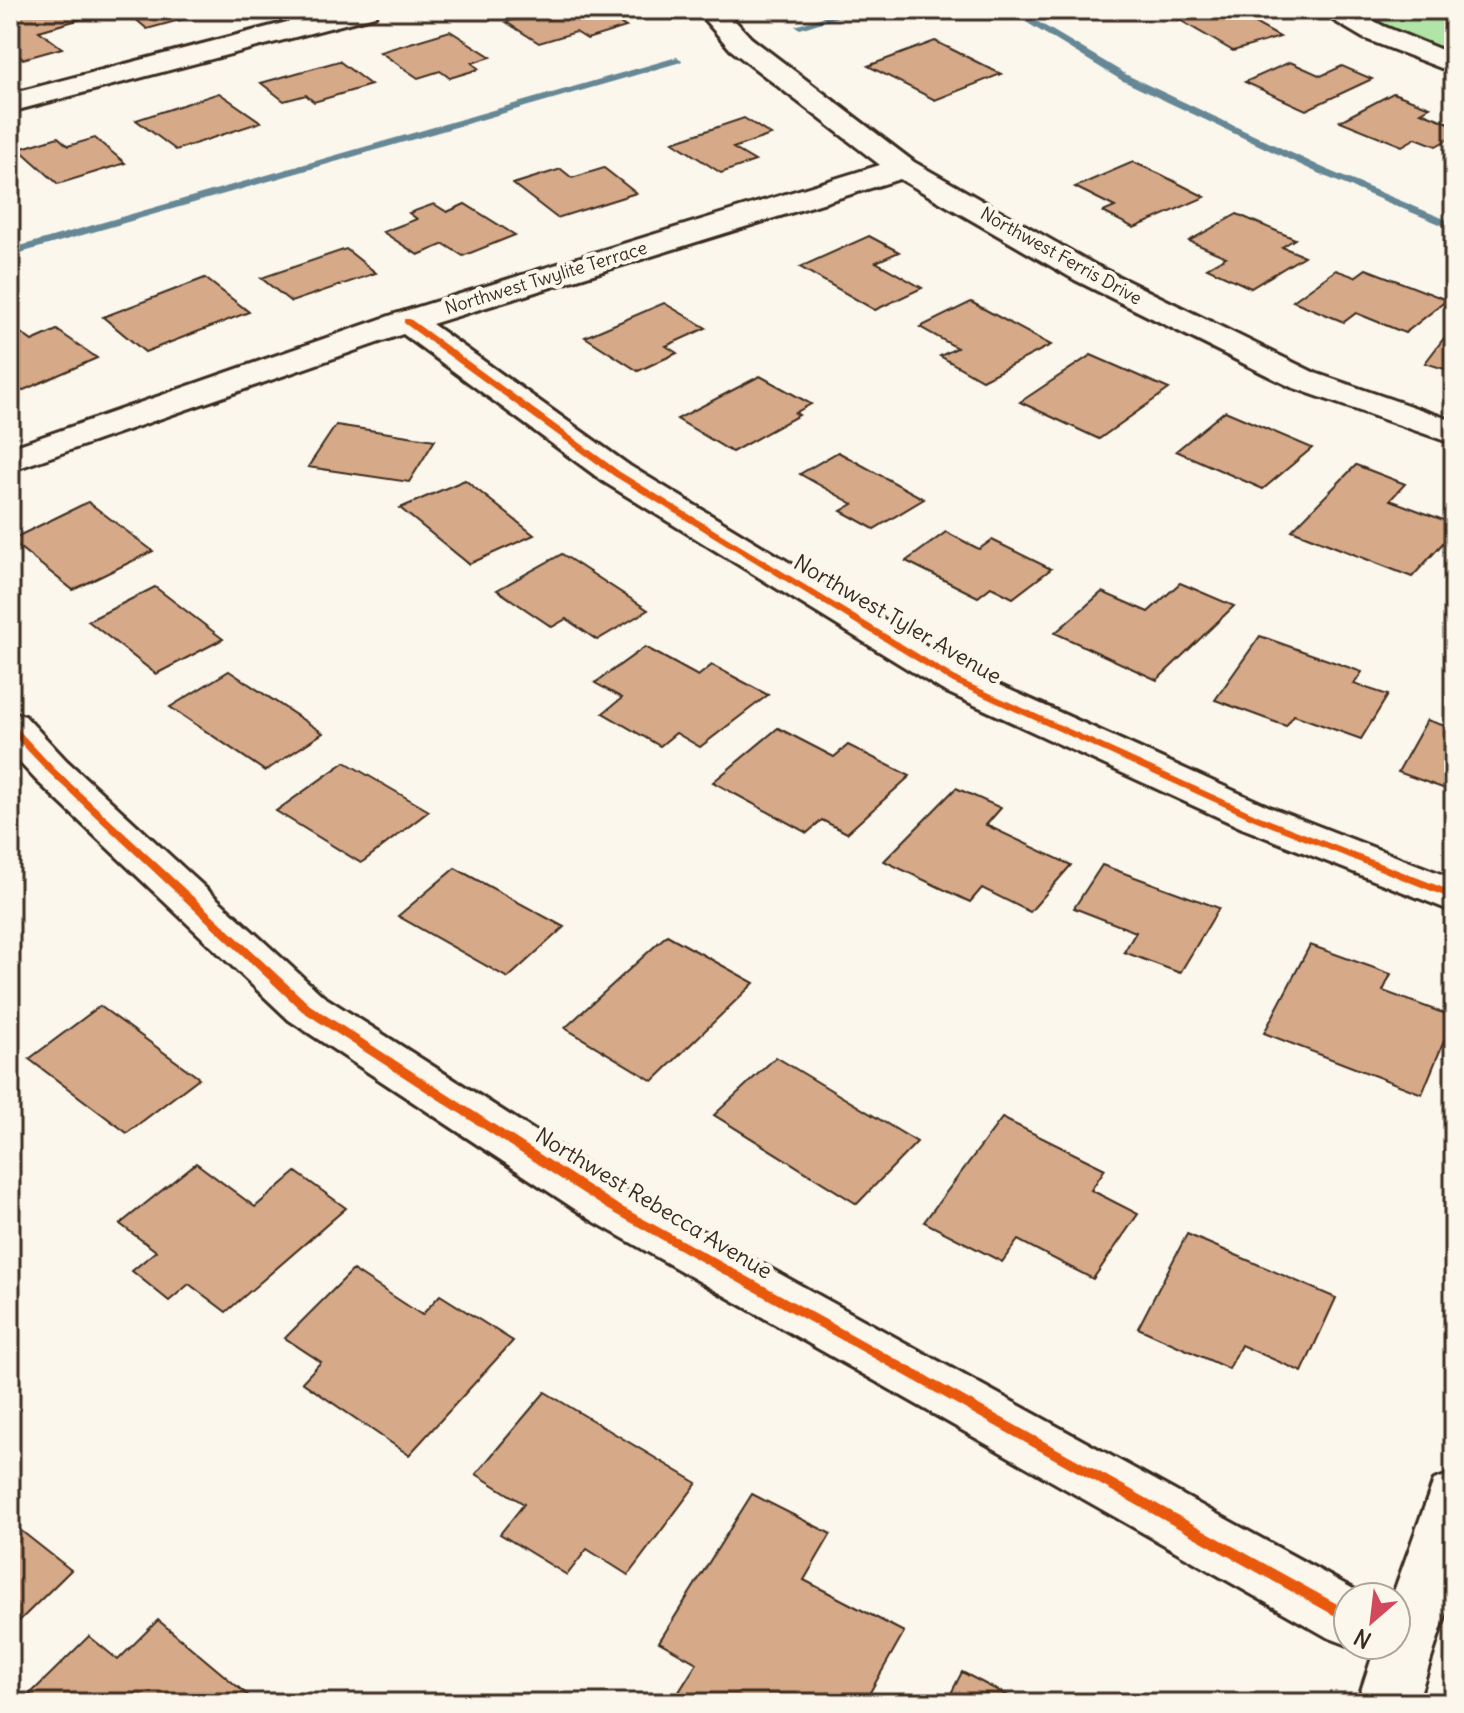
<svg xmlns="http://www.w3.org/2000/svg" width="1464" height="1713" font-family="Delius,sans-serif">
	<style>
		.green { fill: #b0e5a7; stroke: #768862; stroke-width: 2 }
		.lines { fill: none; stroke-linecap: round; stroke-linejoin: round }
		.stream { fill: #668795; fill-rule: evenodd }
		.building { fill: #d6a988; stroke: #3b2a1e; stroke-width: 2 }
		.street-casing { stroke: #3b2a1e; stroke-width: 6 }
		.street { fill: #fbf7ec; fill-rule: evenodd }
		.cycleway-casing { stroke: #fbf7ec; stroke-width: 5 }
		.cycleway { fill: #e8590c; fill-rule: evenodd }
		.labels { text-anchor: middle; stroke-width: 8; stroke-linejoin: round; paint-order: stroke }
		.far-street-label { font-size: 18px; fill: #3b2a1e; stroke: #fbf7ec }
		.street-label { font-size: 22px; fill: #3b2a1e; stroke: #fbf7ec }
	</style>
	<rect width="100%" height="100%" fill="#fbf7ec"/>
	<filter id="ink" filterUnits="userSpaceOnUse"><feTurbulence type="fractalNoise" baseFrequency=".0125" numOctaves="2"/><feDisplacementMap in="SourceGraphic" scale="16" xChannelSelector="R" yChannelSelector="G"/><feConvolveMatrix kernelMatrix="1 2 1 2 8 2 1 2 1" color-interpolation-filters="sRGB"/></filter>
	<g filter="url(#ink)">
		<path class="green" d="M1365,10H1454V54L1389,28Z"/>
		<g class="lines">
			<g class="stream">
				<path d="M844,10H860L800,29L795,26Z"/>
				<path d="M1006,10H1018L1129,76L1332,172L1454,223V230L1324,176L1121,80Z"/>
				<path d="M677,57L682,60L681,62L10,256V249Z"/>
			</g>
		</g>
		<g class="building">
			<path d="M33,10H78L88,17L39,31L62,48L23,59L10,49V17Z"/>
			<path d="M125,10H178L187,18L147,29Z"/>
			<path d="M544,10H598L626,27L587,39L576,32L539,43L506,22Z"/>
			<path d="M1195,10H1231L1280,37L1233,51L1173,16Z"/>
			<path d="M450,31L491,57L472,63L479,69L450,78L440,71L418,78L380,52Z"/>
			<path d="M935,41L1001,74L935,100L868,66Z"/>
			<path d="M339,61L371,85L314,102L306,95L284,101L261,83Z"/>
			<path d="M1290,62L1321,76L1342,66L1372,79L1306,110L1245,82Z"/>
			<path d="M219,93L261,122L176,150L136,120Z"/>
			<path d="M1393,93L1430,107L1421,112L1454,125V136L1436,146L1416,138L1402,146L1340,121Z"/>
			<path d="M744,118L771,135L733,148L755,161L721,173L673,142Z"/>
			<path d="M58,137L68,146L95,138L125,163L58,184L19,149Z"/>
			<path d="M1133,162L1160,174L1205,197L1134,228L1103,212L1115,207L1075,187Z"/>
			<path d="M604,168L636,193L557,218L513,184L561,169L572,178Z"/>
			<path d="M434,204L447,212L465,204L515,235L463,256L444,244L418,255L383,232L417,219L409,213Z"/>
			<path d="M1237,214L1295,239L1282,247L1304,256L1251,288L1207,268L1226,257L1189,241Z"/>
			<path d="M869,236L899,252L876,262L922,288L875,310L800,267Z"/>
			<path d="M346,249L376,273L291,302L261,278Z"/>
			<path d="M1366,269L1447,300L1405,333L1356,313L1344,322L1293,301L1336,270L1355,277Z"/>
			<path d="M205,278L249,312L145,352L103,317Z"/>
			<path d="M971,302L1051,345L982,380L940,356L957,348L920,327Z"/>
			<path d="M664,303L706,328L666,346L677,353L638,371L585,337Z"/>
			<path d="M57,330L97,358L10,396V337L21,333L32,341Z"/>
			<path d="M1444,338L1454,340V372L1425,363Z"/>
			<path d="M1091,355L1169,389L1099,439L1020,402Z"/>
			<path d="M760,376L811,404L795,413L799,415L732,452L677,419Z"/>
			<path d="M1225,411L1312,448L1263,489L1176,451Z"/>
			<path d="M336,425L435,440L409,482L308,467Z"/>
			<path d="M838,452L924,499L874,529L841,511L853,504L800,474Z"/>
			<path d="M1356,465L1405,484L1390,500L1454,524V531L1412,577L1292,530Z"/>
			<path d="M465,480L534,535L469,564L400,508Z"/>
			<path d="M88,502L153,551L73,590L10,540Z"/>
			<path d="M946,532L979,549L992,540L1051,569L1013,598L991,587L978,597L906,561Z"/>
			<path d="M562,554L648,610L597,640L566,619L552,627L497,590Z"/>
			<path d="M1180,583L1234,606L1157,680L1055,633L1102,592L1148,612Z"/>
			<path d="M155,587L223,639L156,674L88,621Z"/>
			<path d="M1260,636L1362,672L1354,684L1388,695L1361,739L1294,715L1286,726L1215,700Z"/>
			<path d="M645,647L698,676L712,665L768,695L700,747L676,733L660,746L603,713L622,698L595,683Z"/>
			<path d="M229,671L323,733L265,771L170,707Z"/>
			<path d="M1427,720L1454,729V792L1398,772Z"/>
			<path d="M778,728L834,757L848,745L910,776L847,833L822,820L807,833L713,782Z"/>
			<path d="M345,762L429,811L361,863L276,811Z"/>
			<path d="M956,788L1001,808L986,825L1071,865L1030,912L982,888L970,902L884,861Z"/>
			<path d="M1102,865L1219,908L1180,973L1124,952L1136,932L1074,908Z"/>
			<path d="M455,868L564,927L508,978L398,916Z"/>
			<path d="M667,935L754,983L653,1081L565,1028Z"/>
			<path d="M1310,945L1391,974L1383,991L1454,1017L1422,1094L1264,1033Z"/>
			<path d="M100,1006L199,1078L127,1133L29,1059Z"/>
			<path d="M776,1057L917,1142L857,1204L714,1115Z"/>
			<path d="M1002,1118L1105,1169L1091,1190L1138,1214L1093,1279L1018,1240L1002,1262L924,1222Z"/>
			<path d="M196,1163L255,1207L296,1172L346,1208L226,1312L189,1284L169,1301L132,1271L156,1251L120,1224Z"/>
			<path d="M1187,1234L1336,1298L1302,1372L1241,1345L1229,1369L1138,1328Z"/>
			<path d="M353,1270L422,1315L440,1295L513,1341L409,1455L302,1382L321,1362L285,1338Z"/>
			<path d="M545,1392L697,1483L628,1575L587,1549L567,1575L500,1534L524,1504L476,1474Z"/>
			<path d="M752,1494L831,1534L804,1580L904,1632L864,1703H819L802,1694L797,1703H672L697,1663L659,1642Z"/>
			<path d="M10,1522L71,1570L10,1630Z"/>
			<path d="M158,1620L257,1703H21L89,1636L118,1660Z"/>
			<path d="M962,1672L1022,1703H946Z"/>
		</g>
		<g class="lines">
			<defs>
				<g id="street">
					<path d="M333,10H379L375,16L10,112V94Z"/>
					<path d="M696,10H725L751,38L914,162L1097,266L1315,373L1454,421V444L1291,387L1075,280L900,179L432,324L630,466L970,672L1272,808L1454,879V912L1242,828L942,690L604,482L403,334L10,471V448L395,314L880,165L731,50Z"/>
					<path d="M1322,10H1355L1383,26L1454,55V73L1363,38L1326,16Z"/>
					<path d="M10,712L25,716L66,760L323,996L629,1191L1368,1597H1348V1645L1327,1637L593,1221L289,1020L36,780L10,752Z"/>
					<path d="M1454,1473V1588L1417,1703H1357L1376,1645H1396V1597H1392L1434,1480Z"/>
				</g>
			</defs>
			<use href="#street" class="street-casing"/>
			<use href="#street" class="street"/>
			<defs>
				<g id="cycleway">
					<path d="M404,319H410L620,472L959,679L1260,816L1454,892V900L1254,820L953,683L614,476L404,323Z"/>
					<path d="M10,723L13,724L54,768L310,1005L615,1203L1348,1610V1623L607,1209L302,1011L48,772L10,732Z"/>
				</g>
			</defs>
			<use href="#cycleway" class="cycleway-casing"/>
			<use href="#cycleway" class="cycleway"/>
		</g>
	</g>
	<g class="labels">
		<g class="far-street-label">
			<text transform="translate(1061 256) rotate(29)" y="6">Northwest Ferris Drive</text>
			<text transform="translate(546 278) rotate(-17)" y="6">Northwest Twylite Terrace</text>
		</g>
		<g class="street-label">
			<text transform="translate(898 619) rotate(30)" y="8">Northwest Tyler Avenue</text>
			<text transform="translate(654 1203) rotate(31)" y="8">Northwest Rebecca Avenue</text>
		</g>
	</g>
	<rect width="1464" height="1713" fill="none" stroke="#fbf7ec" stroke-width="40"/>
	<rect x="20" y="20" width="1424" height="1673" fill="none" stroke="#3b2a1e" stroke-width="3" filter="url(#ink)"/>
	<g transform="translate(1372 1621) rotate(208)"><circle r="38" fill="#fbf7ec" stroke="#aea59a" stroke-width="2"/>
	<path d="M0-6L14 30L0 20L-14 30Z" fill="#d1495b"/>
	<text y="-12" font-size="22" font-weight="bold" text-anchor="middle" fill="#3b2a1e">N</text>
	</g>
</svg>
